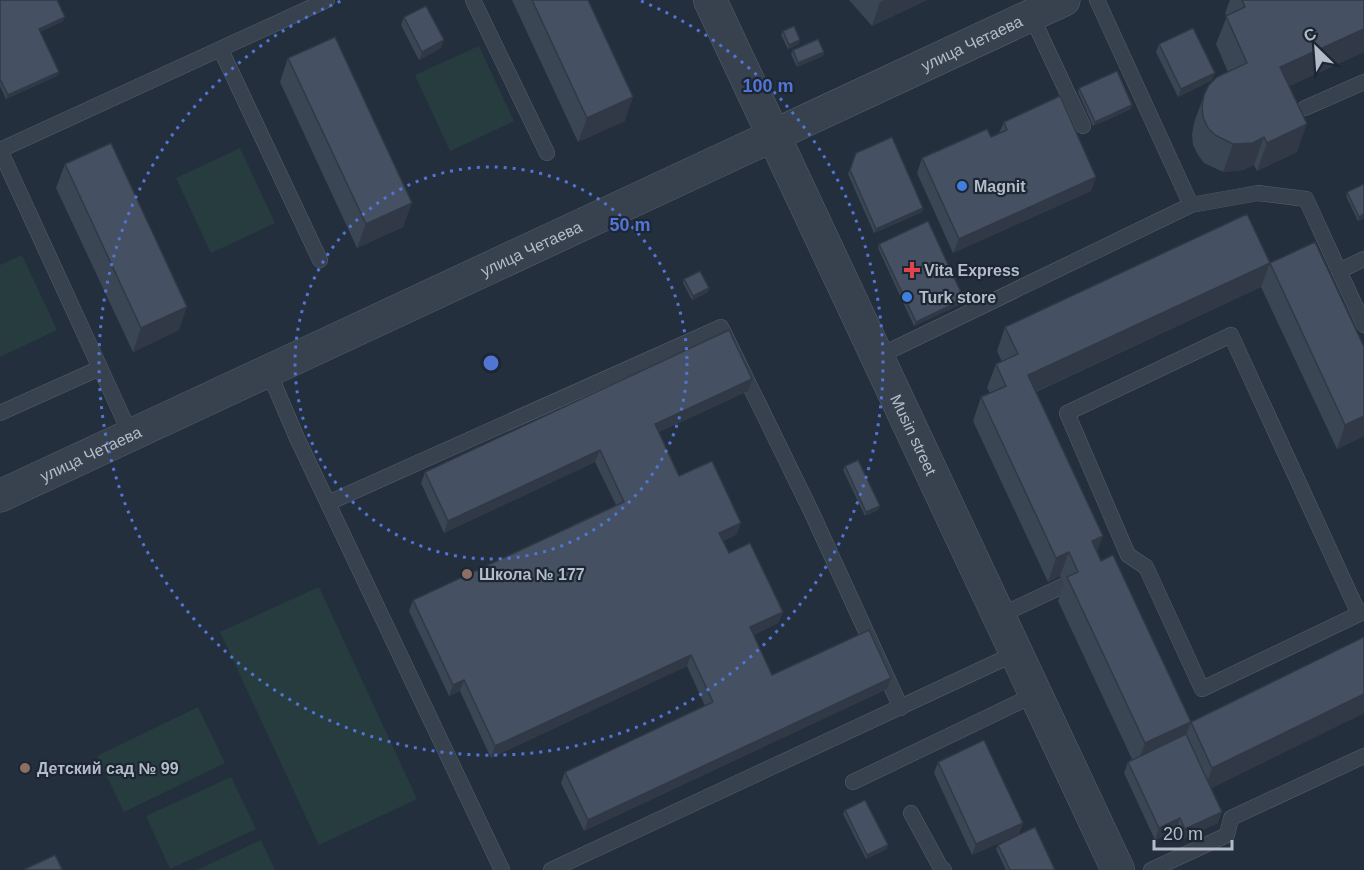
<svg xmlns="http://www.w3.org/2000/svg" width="1364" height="870" font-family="Arial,sans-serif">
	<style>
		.green { fill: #263c3f }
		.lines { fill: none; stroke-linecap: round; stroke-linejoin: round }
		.service-casing { stroke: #565f6c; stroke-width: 16 }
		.minor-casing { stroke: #565f6c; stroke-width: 33 }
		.tertiary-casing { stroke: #565f6c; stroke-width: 34 }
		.service { stroke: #38414e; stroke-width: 15 }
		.minor { stroke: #38414e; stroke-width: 32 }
		.tertiary { stroke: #38414e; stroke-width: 33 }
		.wall { fill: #3b4654 }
		.shaded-wall { fill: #303945 }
		.building { fill: #455162; stroke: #303945; stroke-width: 1.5 }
		.ring { fill: none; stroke: #5274d3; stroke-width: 3; stroke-dasharray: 3 6 }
		.shop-dot { fill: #3f7fe0; stroke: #1d2633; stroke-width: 2 }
		.health-dot { fill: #e0444e; stroke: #1d2633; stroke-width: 2 }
		.education-dot { fill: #8d6e63; stroke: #1d2633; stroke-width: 2 }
		.labels { text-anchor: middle; stroke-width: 4.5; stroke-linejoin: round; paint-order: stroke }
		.street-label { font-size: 16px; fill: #b4bcc9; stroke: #1d2633 }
		.poi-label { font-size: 16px; font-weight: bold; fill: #b4bcc9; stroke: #1d2633; text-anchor: start }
		.centre { fill: #5274d3; stroke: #1d2633; stroke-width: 3 }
		.ring-label { font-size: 18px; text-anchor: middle; font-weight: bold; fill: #5274d3; stroke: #1d2633; stroke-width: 4.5; stroke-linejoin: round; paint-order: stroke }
	</style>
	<rect width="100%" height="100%" fill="#242f3e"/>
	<g class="green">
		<path d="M479,46L514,121L450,151L415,75Z"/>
		<path d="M240,148L275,223L211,253L176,178Z"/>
		<path d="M22,255L57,330L0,357V265Z"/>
		<path d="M319,587L417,799L319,845L220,632Z"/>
		<path d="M198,707L225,763L124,812L97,756Z"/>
		<path d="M231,777L256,829L170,869L146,816Z"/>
		<path d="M261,840L275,870H197Z"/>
	</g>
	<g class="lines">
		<defs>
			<g id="service">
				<path d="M473,0L547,153"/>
				<path d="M1097,0L1191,205"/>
				<path d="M1031,15L1083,126"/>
				<path d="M221,50L320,260"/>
				<path d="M1305,108L1364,82"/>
				<path d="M0,150L327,0"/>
				<path d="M0,150L130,433"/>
				<path d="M1339,271L1364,259"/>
				<path d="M877,357L1191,205L1258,193L1306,199L1364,325"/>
				<path d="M268,370L297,438L502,870"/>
				<path d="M0,413L100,368"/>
				<path d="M328,503L721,327L811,511L901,708"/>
				<path d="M1359,614L1231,335L1067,413L1128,555L1146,567L1202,689L1359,614L1364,611"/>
				<path d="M999,616L1065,585"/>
				<path d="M853,782L1036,694"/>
				<path d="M911,813L941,868L944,870"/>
				<path d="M551,870L1016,653"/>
				<path d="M1151,870L1227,835L1231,818L1364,756"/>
			</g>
			<g id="minor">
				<path id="s1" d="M0,496L1064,0"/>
			</g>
			<g id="tertiary">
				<path id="s2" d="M710,0L1118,870"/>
			</g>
		</defs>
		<use href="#service" class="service-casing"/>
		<use href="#minor" class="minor-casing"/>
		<use href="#tertiary" class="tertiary-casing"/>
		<use href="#service" class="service"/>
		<use href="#minor" class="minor"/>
		<use href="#tertiary" class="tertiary"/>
	</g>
	<g class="wall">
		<path d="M0,0L63,21L40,32L59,72L57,76L6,99L0,86Z"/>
		<path d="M512,0H588L625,121L578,142Z"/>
		<path d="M849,0H927L872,26Z"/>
		<path d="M1230,0H1242L1364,52L1289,86L1297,152L1257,171L1254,165L1243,170L1223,172L1204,163L1198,155L1193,145L1192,134L1194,123L1204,95L1228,72L1216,44L1227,16L1225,13Z"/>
		<path d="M404,17L441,48L419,60L401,25Z"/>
		<path d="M783,31L799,44L788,49L781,35Z"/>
		<path d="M1159,44L1212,80L1178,97L1156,52Z"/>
		<path d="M793,50L824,52L823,56L797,67L791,54Z"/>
		<path d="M288,58L403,227L357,248L280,82Z"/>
		<path d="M1079,88L1131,109L1093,126L1078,92Z"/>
		<path d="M1004,122L1096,177L1091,191L953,253L917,173L922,158L991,137L999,133Z"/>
		<path d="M856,153L923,208L922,212L874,233L848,174Z"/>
		<path d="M65,164L179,330L133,352L56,188Z"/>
		<path d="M1347,192L1364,218L1358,221L1346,196Z"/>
		<path d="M879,244L964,299L963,303L914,326L878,248Z"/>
		<path d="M1270,263L1364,347V436L1337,449L1261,287L1036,392L1101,561L1191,722L1364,637V713L1211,788L1218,823L1181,840L1176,830L1155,840L1124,773L1128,762L1132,759L1058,601L1064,584L1060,576L1048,582L973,421L981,397L990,393L987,388L996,364L1002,362L997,351L1005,327Z"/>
		<path d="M684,279L709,288L708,292L692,300L683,283Z"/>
		<path d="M752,379L748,391L659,432L679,476L737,534L723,541L729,553L783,612L778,623L753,635L772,675L887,689L584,831L561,783L565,772L705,706L687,666L491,758L460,691L449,696L409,611L413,600L616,505L595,462L444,533L421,483L425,472Z"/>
		<path d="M845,466L880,506L878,510L865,516L843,470Z"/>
		<path d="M938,762L1023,823L1019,834L972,855L934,773Z"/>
		<path d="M845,810L887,849L866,859L843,814Z"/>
		<path d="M998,845L1055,870H1006L996,849Z"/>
	</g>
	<g class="shaded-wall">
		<path d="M884,0H927L872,26L880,2Z"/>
		<path d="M65,17L63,21L38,33L39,29Z"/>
		<path d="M1364,29V52L1270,95L1280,67Z"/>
		<path d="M444,40L441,48L419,60L422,52Z"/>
		<path d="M800,40L799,44L788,49L789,45Z"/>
		<path d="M824,52L823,56L797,67L798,63Z"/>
		<path d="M59,72L57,76L6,99L8,95Z"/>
		<path d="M1215,73L1212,80L1178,97L1181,89Z"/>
		<path d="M633,97L625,121L578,142L587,118Z"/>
		<path d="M1132,105L1131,109L1093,126L1095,122Z"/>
		<path d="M1307,124L1297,152L1257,171L1267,143Z"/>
		<path d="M1264,137L1254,165L1243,170L1223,172L1233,144Z"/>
		<path d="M1096,177L1091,191L953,253L959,239Z"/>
		<path d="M412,203L403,227L357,248L366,224Z"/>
		<path d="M923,208L922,212L874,233L876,229Z"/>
		<path d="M1364,214V218L1358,221L1359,217Z"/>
		<path d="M1270,263L1261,287L1019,399L1028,375Z"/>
		<path d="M709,288L708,292L692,300L693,296Z"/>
		<path d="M964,299L963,303L914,326L916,322Z"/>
		<path d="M187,307L179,330L133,352L141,328Z"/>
		<path d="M752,379L748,391L651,436L655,424Z"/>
		<path d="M1364,416V436L1337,449L1345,425Z"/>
		<path d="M600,450L595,462L444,533L448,521Z"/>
		<path d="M880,506L878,510L865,516L866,512Z"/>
		<path d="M741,523L737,534L715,544L719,533Z"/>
		<path d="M1103,536L1094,560L1092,541Z"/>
		<path d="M1069,552L1060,576L1048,582L1056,558Z"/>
		<path d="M783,612L778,623L746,639L750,627Z"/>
		<path d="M691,655L687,666L491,758L495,746Z"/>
		<path d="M891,678L887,689L584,831L588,820Z"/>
		<path d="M464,680L460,691L449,696L453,685Z"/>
		<path d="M1364,694V713L1204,792L1212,768Z"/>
		<path d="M1191,722L1182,746L1136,767L1145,743Z"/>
		<path d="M1222,812L1218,823L1181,840L1185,829Z"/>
		<path d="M1180,818L1176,830L1155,840L1159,828Z"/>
		<path d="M1023,823L1019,834L972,855L976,844Z"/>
		<path d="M888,845L887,849L866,859L867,855Z"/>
	</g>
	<g class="building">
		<path d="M0,0H57L65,17L39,29L59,72L8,95L0,79Z"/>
		<path d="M532,0H588L633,97L587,118Z"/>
		<path d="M1242,0H1364V29L1280,67L1307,124L1267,143L1264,137L1253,143L1233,144L1215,135L1208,128L1203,117L1202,106L1204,95L1209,85L1217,77L1247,63L1226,16L1245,7Z"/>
		<path d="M426,6L444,40L422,52L404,17Z"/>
		<path d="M794,26L800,40L789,45L783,31Z"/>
		<path d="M1193,28L1215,73L1181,89L1159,44Z"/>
		<path d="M335,37L412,203L366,224L288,58Z"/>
		<path d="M818,39L824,52L798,63L793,50Z"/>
		<path d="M1117,71L1132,105L1095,122L1079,88Z"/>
		<path d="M1060,96L1096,177L959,239L922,158L987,129L991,137L1007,130L1004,122Z"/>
		<path d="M892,137L923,208L876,229L850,170L856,153Z"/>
		<path d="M111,143L187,307L141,328L65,164Z"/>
		<path d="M1364,184V214L1359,217L1347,192Z"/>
		<path d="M1247,214L1270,263L1315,242L1364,347V416L1345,425L1270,263L1028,375L1103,536L1092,541L1101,561L1113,555L1191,722L1145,743L1067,577L1078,572L1069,552L1056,558L981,397L1006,386L996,364L1018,354L1005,327Z"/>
		<path d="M928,221L964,299L916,322L879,244Z"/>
		<path d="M700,271L709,288L693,296L684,279Z"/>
		<path d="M729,330L752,379L655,424L679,476L712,461L741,523L719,533L729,553L750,543L783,612L750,627L772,675L869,630L891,678L588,820L565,772L713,702L691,655L495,746L464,680L453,685L413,600L624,502L600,450L448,521L425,472Z"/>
		<path d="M858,460L880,506L866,512L845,466Z"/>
		<path d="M1364,637V694L1212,768L1191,722Z"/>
		<path d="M1186,734L1222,812L1185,829L1180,818L1159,828L1128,762Z"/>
		<path d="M984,740L1023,823L976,844L938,762Z"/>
		<path d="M865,800L888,845L867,855L845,810Z"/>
		<path d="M1035,827L1055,870H1010L998,845Z"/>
		<path d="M55,855L62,869L59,870H26L25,869Z"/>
	</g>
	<g class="ring">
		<circle cx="491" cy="363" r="196"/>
		<path d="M641 1A392 392 0 1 1 341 1"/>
	</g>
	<g class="shop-dot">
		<circle cx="962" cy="186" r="6"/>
		<circle cx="907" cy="297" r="6"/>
	</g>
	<path class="health-dot" d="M909 261h6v6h6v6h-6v6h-6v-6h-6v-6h6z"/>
	<g class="education-dot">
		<circle cx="467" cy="574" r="6"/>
		<circle cx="25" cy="768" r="6"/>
	</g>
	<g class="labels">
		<g class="street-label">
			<text dy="6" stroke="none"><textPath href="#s1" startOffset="1072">улица Четаева</textPath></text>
			<text dy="6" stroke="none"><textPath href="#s1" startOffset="586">улица Четаева</textPath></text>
			<text dy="6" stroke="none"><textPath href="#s2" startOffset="480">Musin street</textPath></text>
			<text dy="6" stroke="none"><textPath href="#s1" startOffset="100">улица Четаева</textPath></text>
		</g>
		<g class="poi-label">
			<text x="974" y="192">Magnit</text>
			<text x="924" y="276">Vita Express</text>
			<text x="919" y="303">Turk store</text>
			<text x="479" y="580">Школа № 177</text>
			<text x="37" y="774">Детский сад № 99</text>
		</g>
	</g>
	<circle cx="491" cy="363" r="9" class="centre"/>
	<g class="ring-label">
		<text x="768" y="92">100 m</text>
		<text x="630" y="231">50 m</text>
	</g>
	<g transform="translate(1316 48) rotate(335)" stroke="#1d2633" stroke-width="4.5" paint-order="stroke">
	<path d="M0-4.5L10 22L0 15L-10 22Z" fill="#b4bcc9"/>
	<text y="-9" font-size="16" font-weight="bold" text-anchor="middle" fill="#b4bcc9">С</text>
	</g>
	<path d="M1154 840v9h78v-9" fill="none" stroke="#b4bcc9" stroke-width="3"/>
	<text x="1163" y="840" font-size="18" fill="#b4bcc9" stroke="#1d2633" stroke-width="4.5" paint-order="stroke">20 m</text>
</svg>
